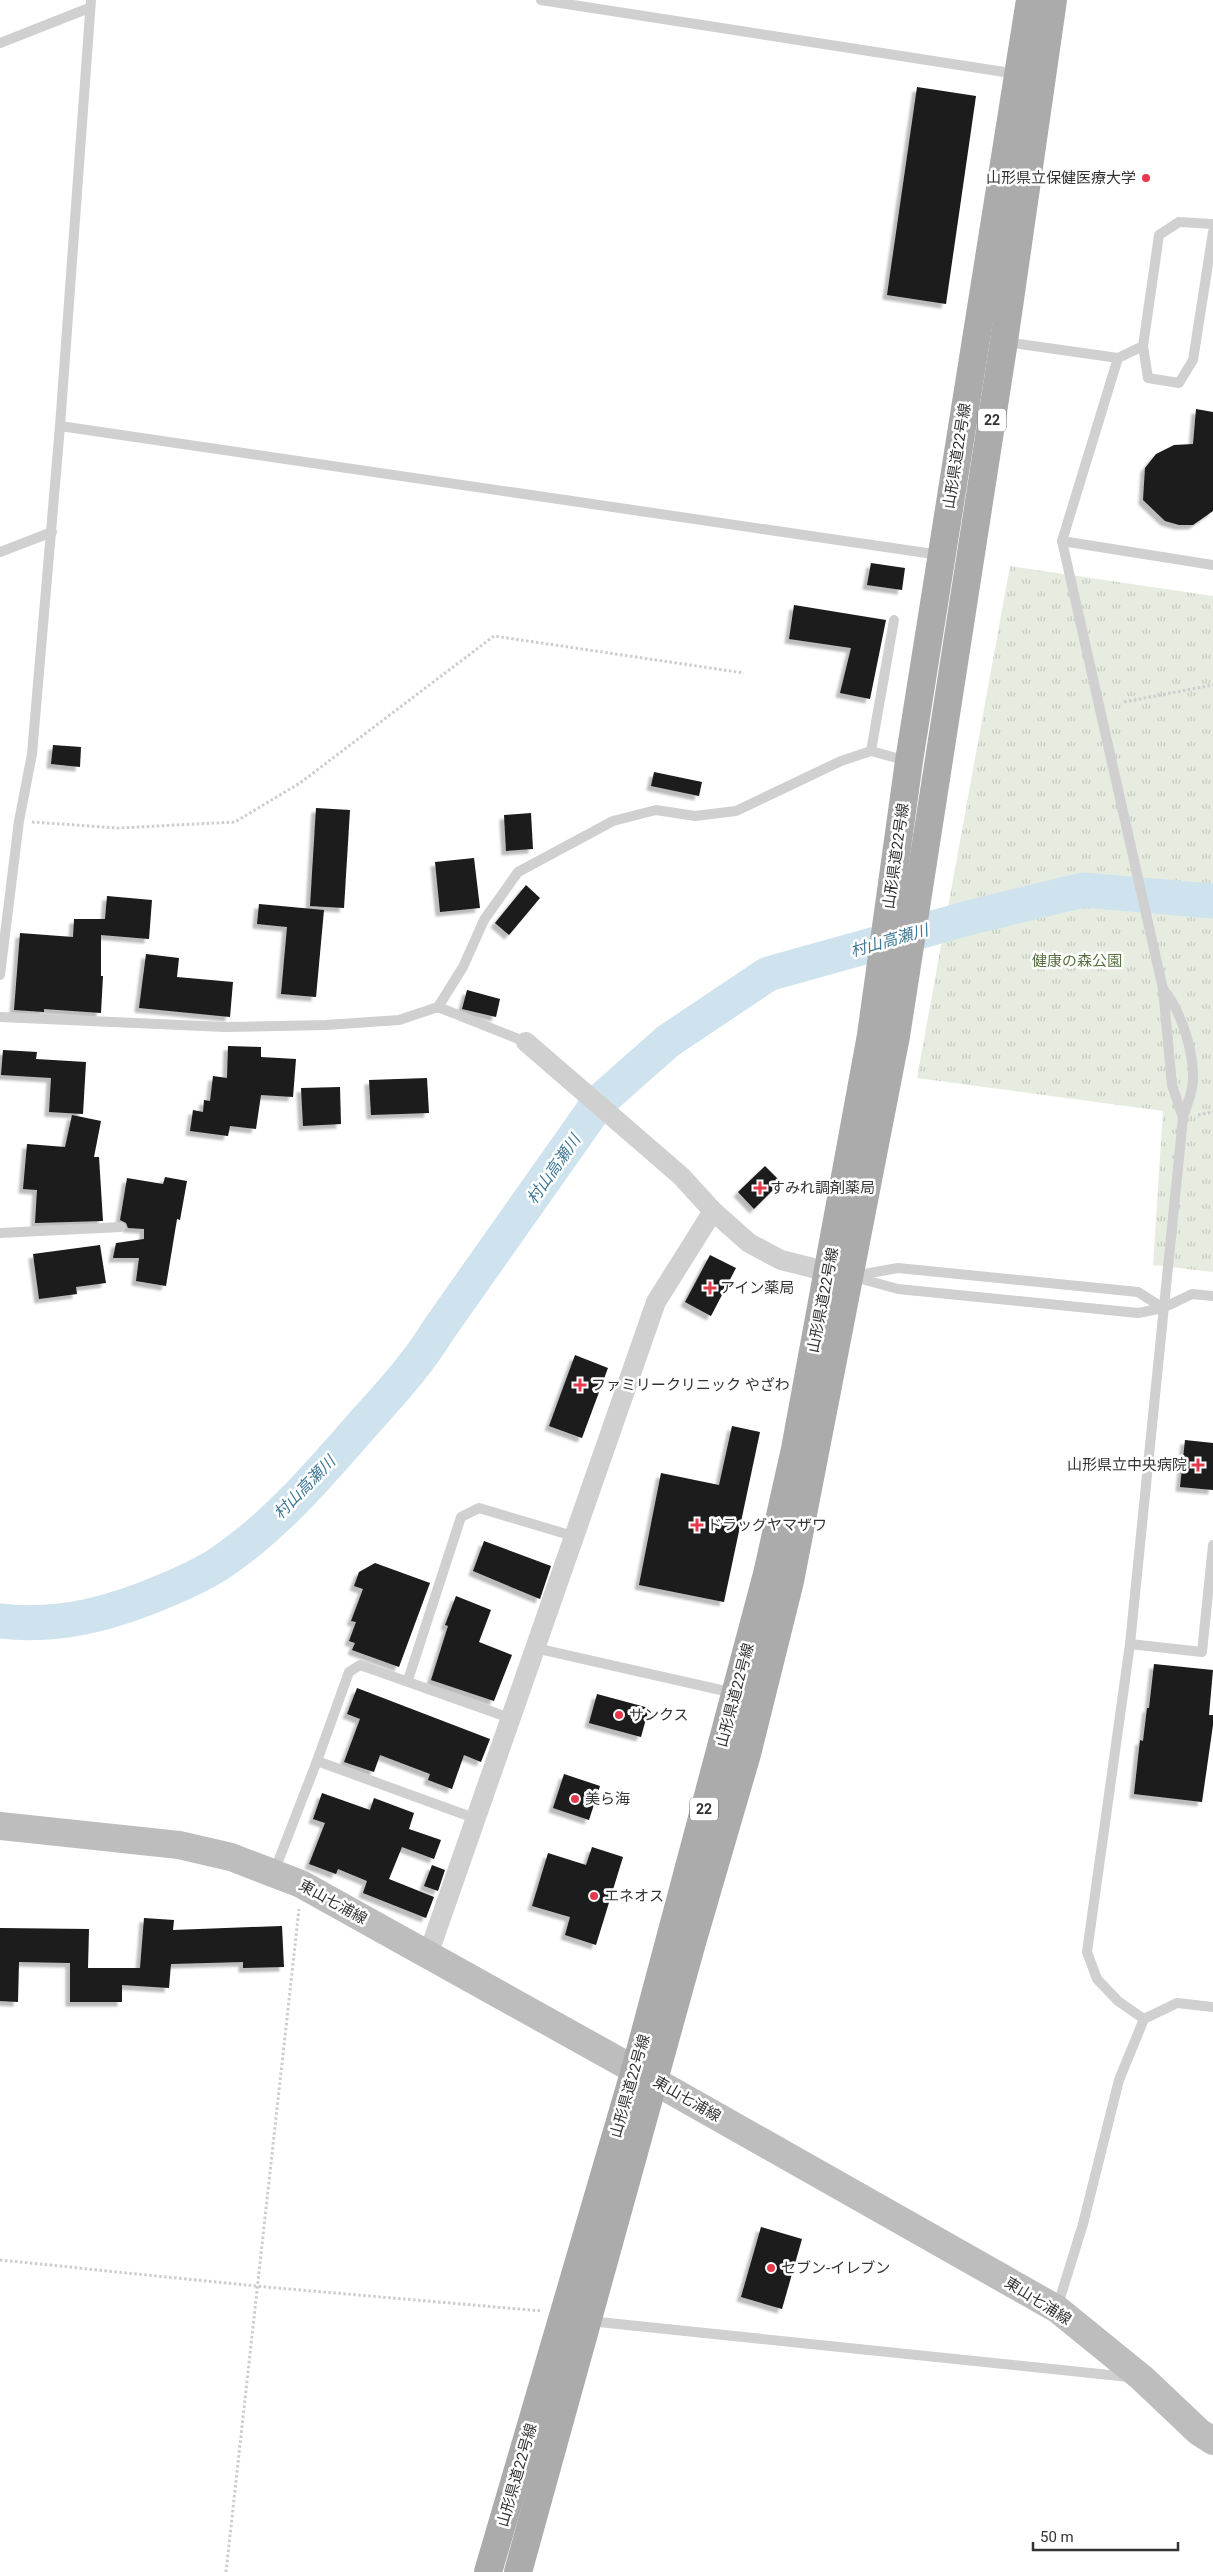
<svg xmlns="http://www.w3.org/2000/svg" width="1213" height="2572" font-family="Roboto,'Noto Sans JP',sans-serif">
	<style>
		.grass { fill: url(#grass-tufts) }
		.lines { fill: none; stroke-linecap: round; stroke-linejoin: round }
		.river { stroke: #cfe3ee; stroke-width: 35 }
		.building { fill: #1a1a1a; filter: url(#shadow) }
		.path { stroke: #cdcdcd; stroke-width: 3; stroke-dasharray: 2.5 2.5; stroke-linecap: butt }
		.lane { stroke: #d0d0d0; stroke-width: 10 }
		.street { stroke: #d0d0d0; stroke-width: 20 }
		.secondary { stroke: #bdbdbd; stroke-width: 28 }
		.primary { stroke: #ababab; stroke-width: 28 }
		.poi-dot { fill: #e6394c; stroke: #fff; stroke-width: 2 }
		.labels { text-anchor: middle; stroke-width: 5; stroke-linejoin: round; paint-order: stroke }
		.shield { fill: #fff; stroke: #707070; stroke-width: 1 }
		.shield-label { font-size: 14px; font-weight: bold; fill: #333 }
		.poi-label { font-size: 15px; fill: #333; stroke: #fff; text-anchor: start }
		.street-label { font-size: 15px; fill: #333; stroke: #fff }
		.park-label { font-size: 15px; fill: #57703f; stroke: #fff }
		.water-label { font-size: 16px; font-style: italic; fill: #3f7896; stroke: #fff }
	</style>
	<defs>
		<pattern id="grass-tufts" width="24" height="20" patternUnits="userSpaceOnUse" patternTransform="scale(1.25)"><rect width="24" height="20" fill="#e6ecdf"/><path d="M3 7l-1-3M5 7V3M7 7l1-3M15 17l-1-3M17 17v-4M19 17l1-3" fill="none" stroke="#c6cbc0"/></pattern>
		<filter id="shadow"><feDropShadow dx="-4.5" dy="4.5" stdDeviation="1" flood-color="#0004"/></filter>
	</defs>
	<rect width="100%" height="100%" fill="#fff"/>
	<path class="grass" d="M1010,566L1213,596V1272L1153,1265L1163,1111L917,1078Z"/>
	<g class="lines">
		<path class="river" d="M0,1621C60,1628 114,1613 169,1589C188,1581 206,1573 223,1561C274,1526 316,1478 356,1432C386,1398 416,1367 439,1329L599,1102L668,1041L768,974L972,917L1083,890L1213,901"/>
	</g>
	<g class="building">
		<path d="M917,87L976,96L946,304L887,295Z"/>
		<path d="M1196,409L1213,412V511L1193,525H1179L1165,521L1143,500L1145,468L1156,454L1174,445L1193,444Z"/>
		<path d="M871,563L905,568L902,590L867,585Z"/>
		<path d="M794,605L886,620L870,699L840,693L851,648L789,639Z"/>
		<path d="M53,745L81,747L80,767L51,764Z"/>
		<path d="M654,772L702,782L699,796L651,786Z"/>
		<path d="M316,808L350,810L344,908L310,906Z"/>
		<path d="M531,813L533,849L506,851L504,815Z"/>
		<path d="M474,858L480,908L440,912L435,862Z"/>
		<path d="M526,885L540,898L509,935L495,923Z"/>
		<path d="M107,896L152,900L149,939L101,935V976H103L101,1013L44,1009V1012L14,1010L20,933L73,937L74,919H105Z"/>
		<path d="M259,904L324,910L316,997L281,994L287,927L257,924Z"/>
		<path d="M146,954L179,958L177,977L233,982L230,1017L139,1008Z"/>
		<path d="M467,990L500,999L496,1017L462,1009Z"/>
		<path d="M228,1046L261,1047V1057L296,1059L293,1097L261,1095L256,1129L230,1126L228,1136L190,1131L193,1110L203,1112L204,1100L210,1101L213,1076L227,1078Z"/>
		<path d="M3,1050L37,1052L36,1059L86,1062L83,1114L49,1112L51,1078L1,1075Z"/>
		<path d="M427,1078L429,1113L371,1115L369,1080Z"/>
		<path d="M340,1087L341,1124L303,1126L301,1088Z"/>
		<path d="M72,1115L101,1121L94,1157H99L103,1221L35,1223L37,1190L23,1189L27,1144L65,1147Z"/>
		<path d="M765,1166L781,1182L754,1209L738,1192Z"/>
		<path d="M165,1177L187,1181L180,1220L177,1219L166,1286L136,1281L139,1258H113L116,1243L144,1239V1229L128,1228L126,1223L120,1220L127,1178L163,1184Z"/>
		<path d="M100,1245L106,1283L76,1287L77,1294L39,1299L33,1254Z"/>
		<path d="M710,1255L736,1268L711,1316L685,1302Z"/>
		<path d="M575,1355L608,1368L582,1438L549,1426Z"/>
		<path d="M732,1426L760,1432L724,1602L639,1585L661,1473L719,1485Z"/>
		<path d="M1185,1440L1213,1443V1490L1180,1487Z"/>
		<path d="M484,1541L551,1566L540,1599L473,1571Z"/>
		<path d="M375,1563L430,1583L399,1667L352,1650L355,1643L349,1641L356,1622L351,1621L363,1589L354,1586L359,1572Z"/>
		<path d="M456,1596L491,1610L479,1642L512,1655L494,1701L431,1680L448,1626L445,1625Z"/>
		<path d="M1154,1664L1213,1670L1209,1715H1213V1725L1202,1802L1134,1794L1140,1740L1143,1741L1147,1708H1149Z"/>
		<path d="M357,1688L490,1739L481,1762L464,1755L452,1789L428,1780L430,1774L380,1755L374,1772L344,1762L360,1719L347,1714Z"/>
		<path d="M597,1694L649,1708L641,1737L589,1723Z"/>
		<path d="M564,1774L600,1786L589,1820L553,1808Z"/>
		<path d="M322,1793L370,1810L374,1798L414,1813L409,1829L441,1840L434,1859L402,1847L389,1879L434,1897L426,1918L363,1893L367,1881L338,1869L336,1874L309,1864L325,1823L313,1819Z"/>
		<path d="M592,1847L623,1857L596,1945L565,1935L570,1917L532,1906L548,1853L586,1865Z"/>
		<path d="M432,1865L445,1870L438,1891L424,1886Z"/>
		<path d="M144,1918L174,1920L173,1930L282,1926L284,1967L243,1968V1962L171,1964L169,1988L122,1985V2002H70V1963L19,1962L18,2002L0,2001V1928L89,1929L88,1968H140Z"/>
		<path d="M761,2227L802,2239L782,2309L741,2297Z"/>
	</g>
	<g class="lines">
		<g class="path">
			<path d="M1124,702L1213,685"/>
			<path d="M32,822L118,828L235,822L300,783L494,636L744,673"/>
			<path d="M1198,1115L1213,1112"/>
			<path d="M0,2260L255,2286L542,2311"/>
			<path d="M226,2572L299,1909"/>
		</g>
		<g class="lane">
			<path d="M541,0L1017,74"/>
			<path d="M0,43L89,8"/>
			<path d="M1005,342L1118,358L1062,541L1213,565"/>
			<path d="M1143,346L1148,378L1179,383L1193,360L1213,232"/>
			<path d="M1118,358L1143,346L1159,235L1179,222L1213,224"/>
			<path d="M60,426L940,555"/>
			<path d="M1062,541L1163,989L1172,1085L1183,1118"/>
			<path d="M0,552L52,532"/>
			<path d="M871,751L894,620"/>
			<path d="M0,975L19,821L32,754L60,426L91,0"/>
			<path d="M438,1007L463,967L484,920L518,872L613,821L656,810L695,816L736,811L841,761L871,751L908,761"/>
			<path d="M0,1017L225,1027L326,1025L399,1020L438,1007L526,1042"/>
			<path d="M0,1233L121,1227"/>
			<path d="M851,1276L898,1289L1138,1313L1163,1308L1192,1294L1213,1296"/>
			<path d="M853,1276L898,1268L1138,1292L1163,1308"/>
			<path d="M1130,1644L1202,1652L1213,1545"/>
			<path d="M535,1648L734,1693"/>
			<path d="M408,1680L461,1517L479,1508L573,1536"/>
			<path d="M317,1761L349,1672L360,1665L510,1718"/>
			<path d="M274,1872L317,1761L474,1818"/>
			<path d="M1144,2019L1118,2001L1097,1979L1087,1952L1130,1644L1183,1118C1186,1106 1193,1092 1193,1080C1194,1052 1181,1010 1163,989"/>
			<path d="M1057,2308L1083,2224L1119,2080L1144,2019L1177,2003L1213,2007"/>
			<path d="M589,2321L1129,2377"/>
		</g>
		<g class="street">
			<path d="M526,1042L681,1176L713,1211L749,1243L781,1260L841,1275"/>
			<path d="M428,1955L656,1302L713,1211"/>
		</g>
		<path class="secondary" d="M0,1826L179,1845L231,1857L301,1884L635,2070L1057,2309L1142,2378L1199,2432L1213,2441"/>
		<g class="primary">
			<path d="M488,2572L635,2070L767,1574L795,1449L871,1035L909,761L1030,0"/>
			<path d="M518,2572L691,1946L747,1754L790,1581L896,1036L1004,341L1053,0"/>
		</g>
	</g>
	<g class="poi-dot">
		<circle cx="1146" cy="178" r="5"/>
		<path d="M757.5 1180.5h5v5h5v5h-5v5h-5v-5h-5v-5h5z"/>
		<path d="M707.5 1280.5h5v5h5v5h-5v5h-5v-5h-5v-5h5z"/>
		<path d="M577.5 1377.5h5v5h5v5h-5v5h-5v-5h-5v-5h5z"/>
		<path d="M1195.5 1457.5h5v5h5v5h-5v5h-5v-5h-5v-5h5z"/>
		<path d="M694.5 1517.5h5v5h5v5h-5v5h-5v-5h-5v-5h5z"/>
		<circle cx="619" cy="1715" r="5"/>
		<circle cx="575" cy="1799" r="5"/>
		<circle cx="594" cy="1896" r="5"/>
		<circle cx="771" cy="2268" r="5"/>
	</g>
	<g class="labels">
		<g class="shield">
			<rect x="978" y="408.5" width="28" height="23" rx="4"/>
			<rect x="690" y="1797.5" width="28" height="23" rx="4"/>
		</g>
		<g class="shield-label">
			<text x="992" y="425">22</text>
			<text x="704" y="1814">22</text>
		</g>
		<g class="poi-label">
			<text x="1136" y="183" text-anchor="end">山形県立保健医療大学</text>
			<text x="770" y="1193">すみれ調剤薬局</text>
			<text x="720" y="1293">アイン薬局</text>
			<text x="591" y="1390">ファミリークリニック やざわ</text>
			<text x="1187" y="1470" text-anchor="end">山形県立中央病院</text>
			<text x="707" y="1530">ドラッグヤマザワ</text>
			<text x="629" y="1720">サンクス</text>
			<text x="585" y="1804">美ら海</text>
			<text x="604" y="1901">エネオス</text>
			<text x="781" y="2273">セブン-イレブン</text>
		</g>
		<g class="street-label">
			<text transform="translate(957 456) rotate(-81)" y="5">山形県道22号線</text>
			<text transform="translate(896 856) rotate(-82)" y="5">山形県道22号線</text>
			<text transform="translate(823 1300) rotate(-79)" y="5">山形県道22号線</text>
			<text transform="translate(735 1695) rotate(-75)" y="5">山形県道22号線</text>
			<text transform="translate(333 1902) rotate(29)" y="5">東山七浦線</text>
			<text transform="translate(630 2086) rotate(-74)" y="5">山形県道22号線</text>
			<text transform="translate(687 2099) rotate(30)" y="5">東山七浦線</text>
			<text transform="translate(1038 2301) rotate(32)" y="5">東山七浦線</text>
			<text transform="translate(517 2475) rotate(-74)" y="5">山形県道22号線</text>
		</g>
		<g class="park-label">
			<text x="1077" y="966">健康の森公園</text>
		</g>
		<g class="water-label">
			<text transform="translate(889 940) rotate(-16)" y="6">村山高瀬川</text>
			<text transform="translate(553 1169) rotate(-55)" y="6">村山高瀬川</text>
			<text transform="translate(304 1487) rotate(-46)" y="6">村山高瀬川</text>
		</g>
	</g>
	<path d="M1033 2542v8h145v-8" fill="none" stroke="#333333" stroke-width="2.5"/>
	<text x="1040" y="2542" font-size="15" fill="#333333" stroke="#ffffff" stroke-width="4" paint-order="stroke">50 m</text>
</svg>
